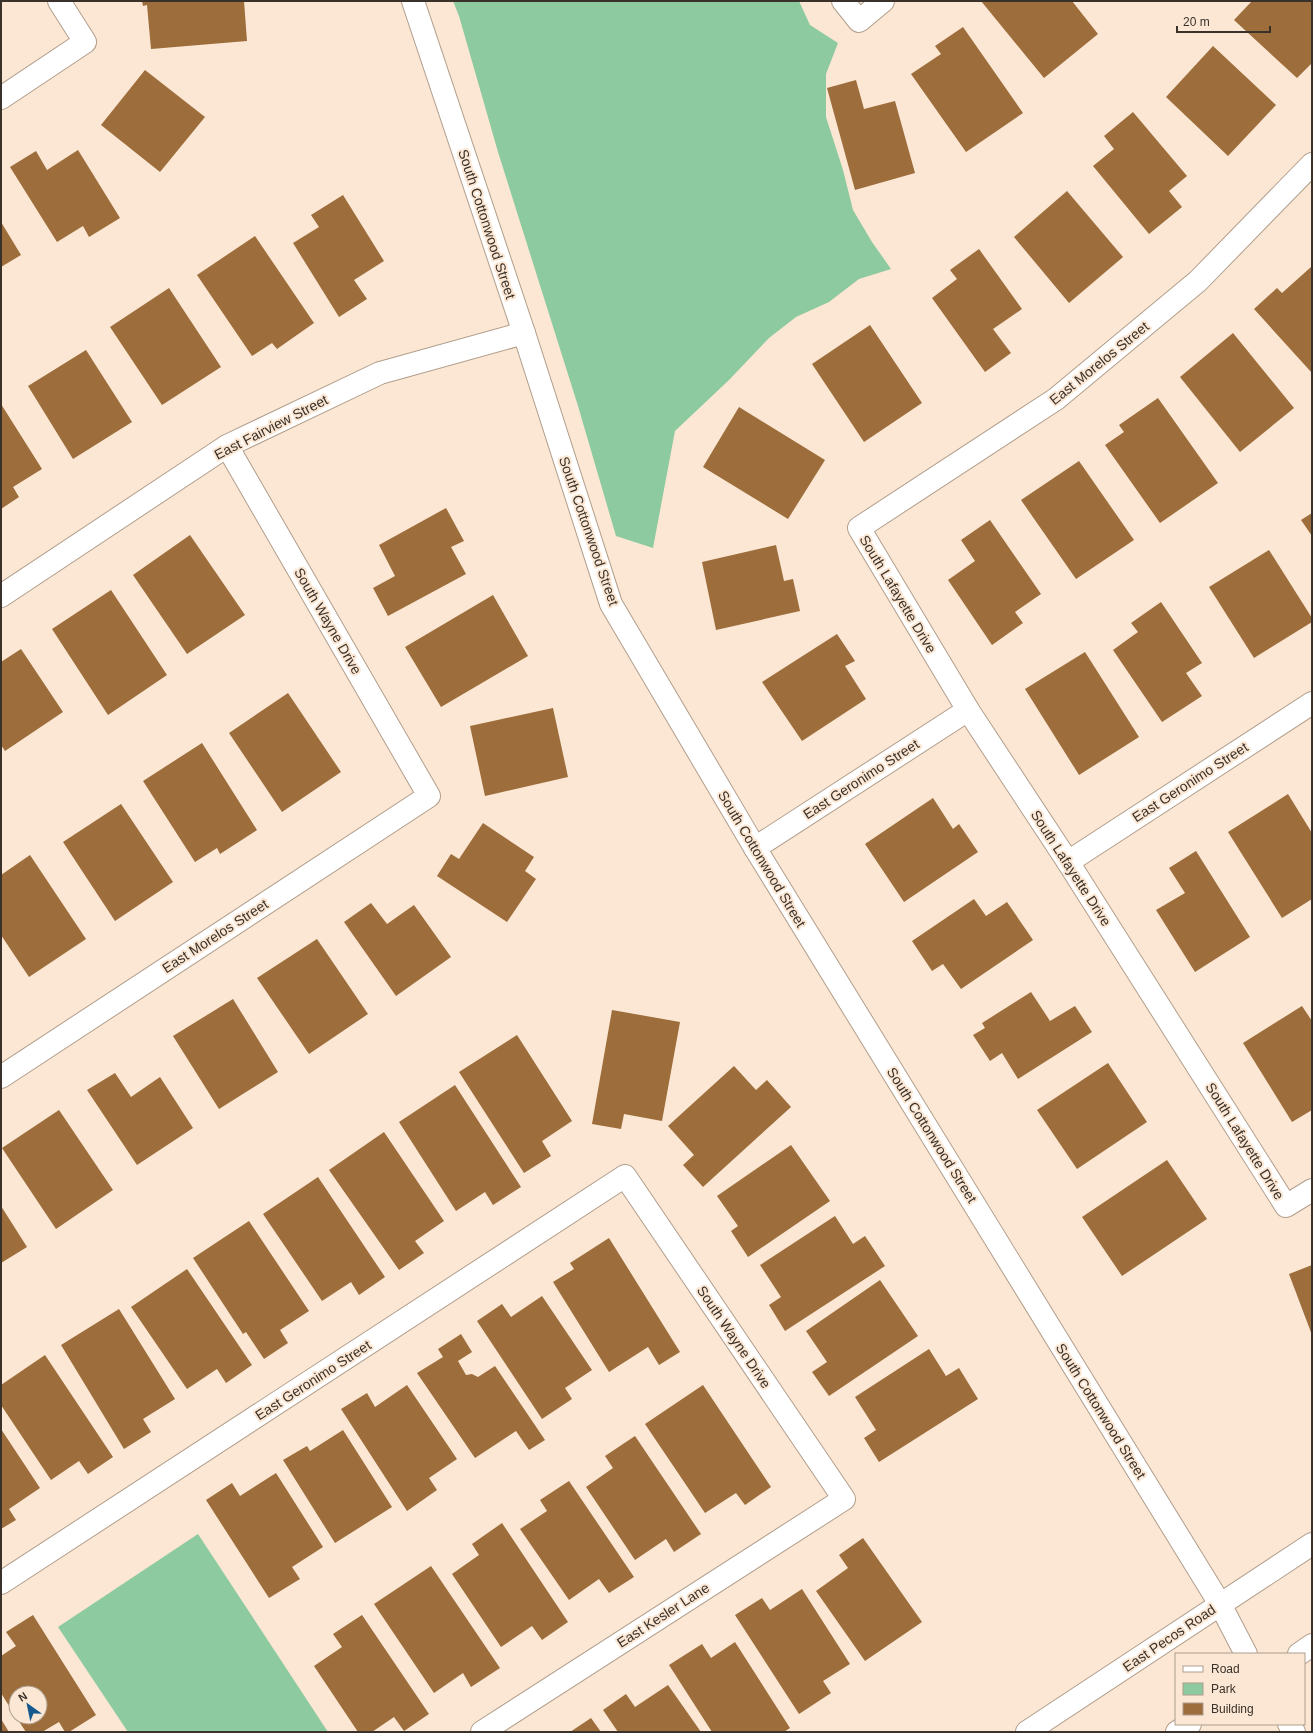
<svg xmlns="http://www.w3.org/2000/svg" width="1313" height="1733" font-family="Arial,sans-serif">
	<style>
		.green { fill: #8dca9f }
		.building { fill: #9d6d3b }
		.lines { fill: none; stroke-linecap: round; stroke-linejoin: round }
		.minor-casing { stroke: #b19e8c; stroke-width: 24 }
		.secondary-casing { stroke: #b19e8c; stroke-width: 24 }
		.minor { stroke: #fff; stroke-width: 22 }
		.secondary { stroke: #fff; stroke-width: 22 }
		.labels { text-anchor: middle; stroke-width: 4; stroke-linejoin: round; paint-order: stroke }
		.street-label { font-size: 14px; fill: #39312a; stroke: #fbe7d3 }
	</style>
	<rect width="100%" height="100%" fill="#fbe7d3"/>
	<g class="green">
		<path d="M453,1H799L810,25L838,43L826,74V117L843,170L853,210L872,242L891,269L859,279L829,302L796,317L769,338L729,380L675,431L653,548L616,536L578,406L498,152L459,16Z"/>
		<path d="M198,1534L328,1732H128L58,1627Z"/>
	</g>
	<g class="building">
		<path d="M142,1H244L247,41L151,49L147,5L143,6Z"/>
		<path d="M981,1H1072L1098,34L1044,78Z"/>
		<path d="M1252,1H1312V63L1297,78L1234,20Z"/>
		<path d="M963,27L1023,113L966,152L911,74L941,54L935,46Z"/>
		<path d="M1213,46L1276,105L1228,156L1166,97Z"/>
		<path d="M145,70L205,117L160,172L101,125Z"/>
		<path d="M856,80L864,109L895,101L915,173L855,190L827,88Z"/>
		<path d="M1133,112L1187,176L1169,191L1182,207L1149,234L1093,166L1114,149L1104,136Z"/>
		<path d="M78,150L120,218L89,237L83,226L57,242L10,167L36,151L47,170Z"/>
		<path d="M1067,191L1123,257L1069,303L1014,237Z"/>
		<path d="M343,195L384,261L354,280L367,299L339,317L293,243L319,227L311,215Z"/>
		<path d="M1,222L21,255L1,267Z"/>
		<path d="M255,236L314,323L277,349L272,343L252,356L197,275Z"/>
		<path d="M979,249L1022,309L993,329L1011,353L985,372L932,298L957,279L950,270Z"/>
		<path d="M1311,267L1312,268V373L1254,309L1277,288L1282,293Z"/>
		<path d="M169,288L221,367L162,405L110,327Z"/>
		<path d="M870,325L922,403L864,442L812,364Z"/>
		<path d="M1233,333L1294,408L1240,452L1180,377Z"/>
		<path d="M86,350L132,422L73,459L28,386Z"/>
		<path d="M1158,398L1218,483L1160,523L1105,445L1124,432L1119,425Z"/>
		<path d="M1,404L42,469L13,487L19,497L1,509Z"/>
		<path d="M739,407L825,460L788,519L703,467Z"/>
		<path d="M1079,461L1134,540L1076,579L1021,500Z"/>
		<path d="M446,508L464,541L451,547L466,574L388,616L373,588L395,576L379,545Z"/>
		<path d="M1312,513V536L1301,520Z"/>
		<path d="M990,520L1041,594L1015,612L1023,623L992,645L948,580L975,561L961,540Z"/>
		<path d="M190,535L245,615L187,654L133,575Z"/>
		<path d="M776,545L784,581L793,579L800,611L716,630L702,562Z"/>
		<path d="M1269,550L1312,618V622L1254,658L1209,587Z"/>
		<path d="M111,590L167,675L108,715L52,629Z"/>
		<path d="M493,595L528,656L441,707L405,647Z"/>
		<path d="M1161,602L1202,663L1186,673L1202,696L1162,722L1113,650L1138,632L1131,623Z"/>
		<path d="M837,634L855,661L845,666L866,699L802,741L762,682Z"/>
		<path d="M21,649L63,712L5,751L1,745V662Z"/>
		<path d="M1085,652L1139,737L1079,775L1025,689Z"/>
		<path d="M288,693L341,772L282,812L229,733Z"/>
		<path d="M553,708L568,777L485,796L470,726Z"/>
		<path d="M202,743L257,830L220,854L217,848L195,862L143,781Z"/>
		<path d="M1288,794L1312,833V899L1282,918L1228,832Z"/>
		<path d="M933,798L953,829L959,824L978,852L904,902L865,844Z"/>
		<path d="M121,804L173,882L115,921L63,842Z"/>
		<path d="M483,823L534,857L525,871L536,879L507,922L437,876L451,854L459,859Z"/>
		<path d="M1196,851L1250,937L1195,972L1156,910L1185,893L1169,868Z"/>
		<path d="M30,855L86,939L29,977L1,935V875Z"/>
		<path d="M974,899L986,916L1007,902L1033,940L961,989L943,964L932,971L912,941Z"/>
		<path d="M371,903L387,924L414,905L451,957L396,996L344,922Z"/>
		<path d="M317,939L368,1014L309,1054L257,978Z"/>
		<path d="M1031,992L1050,1021L1075,1006L1092,1032L1018,1079L1002,1053L990,1061L973,1035L985,1028L982,1023Z"/>
		<path d="M233,999L278,1072L219,1109L173,1036Z"/>
		<path d="M1302,1006L1312,1021V1110L1292,1122L1243,1043Z"/>
		<path d="M612,1010L680,1022L662,1121L624,1114L621,1129L592,1124Z"/>
		<path d="M517,1035L572,1121L542,1141L551,1156L524,1173L459,1072Z"/>
		<path d="M1108,1063L1147,1122L1077,1169L1037,1110Z"/>
		<path d="M734,1066L756,1090L767,1080L791,1107L703,1187L683,1165L694,1155L668,1126Z"/>
		<path d="M115,1073L131,1097L160,1077L193,1128L137,1165L87,1090Z"/>
		<path d="M455,1085L521,1187L493,1205L485,1192L456,1211L399,1122Z"/>
		<path d="M59,1110L113,1190L56,1229L2,1148Z"/>
		<path d="M384,1132L444,1221L415,1241L424,1253L399,1270L329,1170Z"/>
		<path d="M791,1145L830,1201L748,1257L731,1231L738,1226L717,1196Z"/>
		<path d="M1167,1160L1207,1219L1122,1276L1082,1217Z"/>
		<path d="M318,1177L385,1277L359,1295L351,1282L322,1301L263,1214Z"/>
		<path d="M1,1206L27,1247L1,1263Z"/>
		<path d="M835,1216L853,1244L865,1236L885,1266L785,1331L769,1305L781,1297L760,1265Z"/>
		<path d="M249,1221L309,1311L280,1330L288,1343L264,1359L246,1332L243,1334L193,1258Z"/>
		<path d="M609,1238L680,1352L659,1365L648,1347L609,1372L553,1282L574,1269L570,1263Z"/>
		<path d="M1312,1265V1335L1289,1274Z"/>
		<path d="M187,1269L252,1365L226,1383L217,1369L187,1389L131,1307Z"/>
		<path d="M880,1280L918,1336L829,1396L812,1372L827,1362L806,1331Z"/>
		<path d="M542,1296L592,1370L565,1388L572,1399L542,1419L477,1321L502,1304L511,1317Z"/>
		<path d="M119,1309L175,1399L143,1419L151,1432L124,1449L61,1345Z"/>
		<path d="M461,1334L472,1352L458,1361L466,1375L472,1374L478,1377L495,1366L545,1440L529,1450L516,1431L475,1458L417,1373L443,1357L438,1349Z"/>
		<path d="M929,1349L946,1376L959,1368L978,1399L879,1462L864,1438L876,1430L855,1397Z"/>
		<path d="M45,1355L113,1457L88,1474L79,1461L51,1480L1,1405V1385Z"/>
		<path d="M407,1385L457,1459L429,1478L437,1490L407,1511L341,1409L367,1393L375,1407Z"/>
		<path d="M703,1385L771,1487L745,1505L736,1493L705,1513L645,1424Z"/>
		<path d="M1,1429L40,1488L9,1509L16,1520L1,1529Z"/>
		<path d="M343,1430L392,1507L335,1543L283,1460L307,1446L310,1451Z"/>
		<path d="M635,1436L701,1534L674,1552L666,1539L635,1560L586,1487L613,1468L605,1456Z"/>
		<path d="M276,1473L323,1547L292,1567L300,1579L269,1598L206,1500L232,1483L240,1496Z"/>
		<path d="M569,1481L634,1577L609,1593L599,1579L569,1600L520,1529L547,1511L540,1500Z"/>
		<path d="M502,1523L568,1622L542,1640L532,1626L501,1647L452,1574L479,1555L472,1544Z"/>
		<path d="M863,1538L922,1622L865,1661L816,1591L848,1568L839,1555Z"/>
		<path d="M431,1566L500,1668L471,1687L463,1673L434,1693L374,1604Z"/>
		<path d="M802,1589L850,1664L823,1681L831,1693L799,1714L735,1615L762,1598L770,1610Z"/>
		<path d="M33,1615L96,1715L69,1732H65L59,1722L42,1732H26L16,1717H40V1693H16V1717L1,1693V1656L16,1646L6,1632Z"/>
		<path d="M362,1615L429,1714L404,1731L394,1717L372,1732H358L314,1666L342,1647L333,1634Z"/>
		<path d="M735,1642L790,1728L784,1732H712L669,1665L702,1644L711,1658Z"/>
		<path d="M668,1685L701,1732H618L603,1710L626,1694L635,1707Z"/>
		<path d="M591,1718L601,1732H570Z"/>
		<path d="M1,1719L9,1732H1Z"/>
	</g>
	<g class="lines">
		<defs>
			<g id="minor">
				<path d="M413,1L524,333L611,604L755,848L1220,1604L1246,1654"/>
				<path d="M843,1L859,21L883,1"/>
				<path d="M1,98L85,42L59,1"/>
				<path d="M1312,164L1198,281L1056,399L859,528L968,710L1068,862L1286,1206L1312,1190"/>
				<path d="M1,596L227,446L380,373L524,333"/>
				<path d="M755,848L968,710"/>
				<path d="M1068,862L1312,703"/>
				<path d="M1,1077L429,796L227,446"/>
				<path d="M1,1583L625,1176L844,1499L482,1732"/>
				<path d="M1289,1724L1294,1732"/>
			</g>
			<g id="secondary">
				<path d="M1299,1654L1312,1645"/>
				<path d="M1027,1732L1312,1544"/>
				<path d="M1177,1732L1190,1724"/>
			</g>
		</defs>
		<use href="#minor" class="minor-casing"/>
		<use href="#secondary" class="secondary-casing"/>
		<use href="#minor" class="minor"/>
		<use href="#secondary" class="secondary"/>
	</g>
	<g class="labels">
		<g class="street-label">
			<text transform="translate(487 224) rotate(72)" y="5">South Cottonwood Street</text>
			<text transform="translate(1099 363) rotate(-39)" y="5">East Morelos Street</text>
			<text transform="translate(271 427) rotate(-27)" y="5">East Fairview Street</text>
			<text transform="translate(589 531) rotate(71)" y="5">South Cottonwood Street</text>
			<text transform="translate(898 594) rotate(59)" y="5">South Lafayette Drive</text>
			<text transform="translate(328 621) rotate(60)" y="5">South Wayne Drive</text>
			<text transform="translate(861 779) rotate(-33)" y="5">East Geronimo Street</text>
			<text transform="translate(1190 782) rotate(-33)" y="5">East Geronimo Street</text>
			<text transform="translate(762 859) rotate(59)" y="5">South Cottonwood Street</text>
			<text transform="translate(1071 868) rotate(57)" y="5">South Lafayette Drive</text>
			<text transform="translate(215 936) rotate(-33)" y="5">East Morelos Street</text>
			<text transform="translate(932 1135) rotate(58)" y="5">South Cottonwood Street</text>
			<text transform="translate(1245 1141) rotate(58)" y="5">South Lafayette Drive</text>
			<text transform="translate(734 1337) rotate(56)" y="5">South Wayne Drive</text>
			<text transform="translate(313 1380) rotate(-33)" y="5">East Geronimo Street</text>
			<text transform="translate(1101 1411) rotate(58)" y="5">South Cottonwood Street</text>
			<text transform="translate(663 1615) rotate(-33)" y="5">East Kesler Lane</text>
			<text transform="translate(1169 1638) rotate(-34)" y="5">East Pecos Road</text>
		</g>
	</g>
	<rect width="1313" height="1733" fill="none" stroke="#39312a" stroke-width="4"/>
	<rect x="1175" y="1653" width="130" height="72" fill="#fbe7d3" stroke="#ad9e8f"/>
	<rect x="1183" y="1666" width="20" height="6" fill="#ffffff" stroke="#ad9e8f"/>
	<text x="1211" y="1673" font-size="12" fill="#39312a">Road</text>
	<rect x="1183" y="1683" width="20" height="12" fill="#8dca9f" stroke="#ad9e8f"/>
	<text x="1211" y="1693" font-size="12" fill="#39312a">Park</text>
	<rect x="1183" y="1703" width="20" height="12" fill="#9d6d3b" stroke="#ad9e8f"/>
	<text x="1211" y="1713" font-size="12" fill="#39312a">Building</text>
	<g transform="translate(28 1705) rotate(327)"><circle r="19" fill="#fbe7d3" stroke="#ad9e8f"/>
	<path d="M0-3L7 15L0 10L-7 15Z" fill="#16598e"/>
	<text y="-6" font-size="11" font-weight="bold" text-anchor="middle" fill="#39312a">N</text>
	</g>
	<path d="M1177 26v6h93v-6" fill="none" stroke="#39312a" stroke-width="2"/>
	<text x="1183" y="26" font-size="12" fill="#39312a" stroke="#fbe7d3" stroke-width="3" paint-order="stroke">20 m</text>
</svg>
